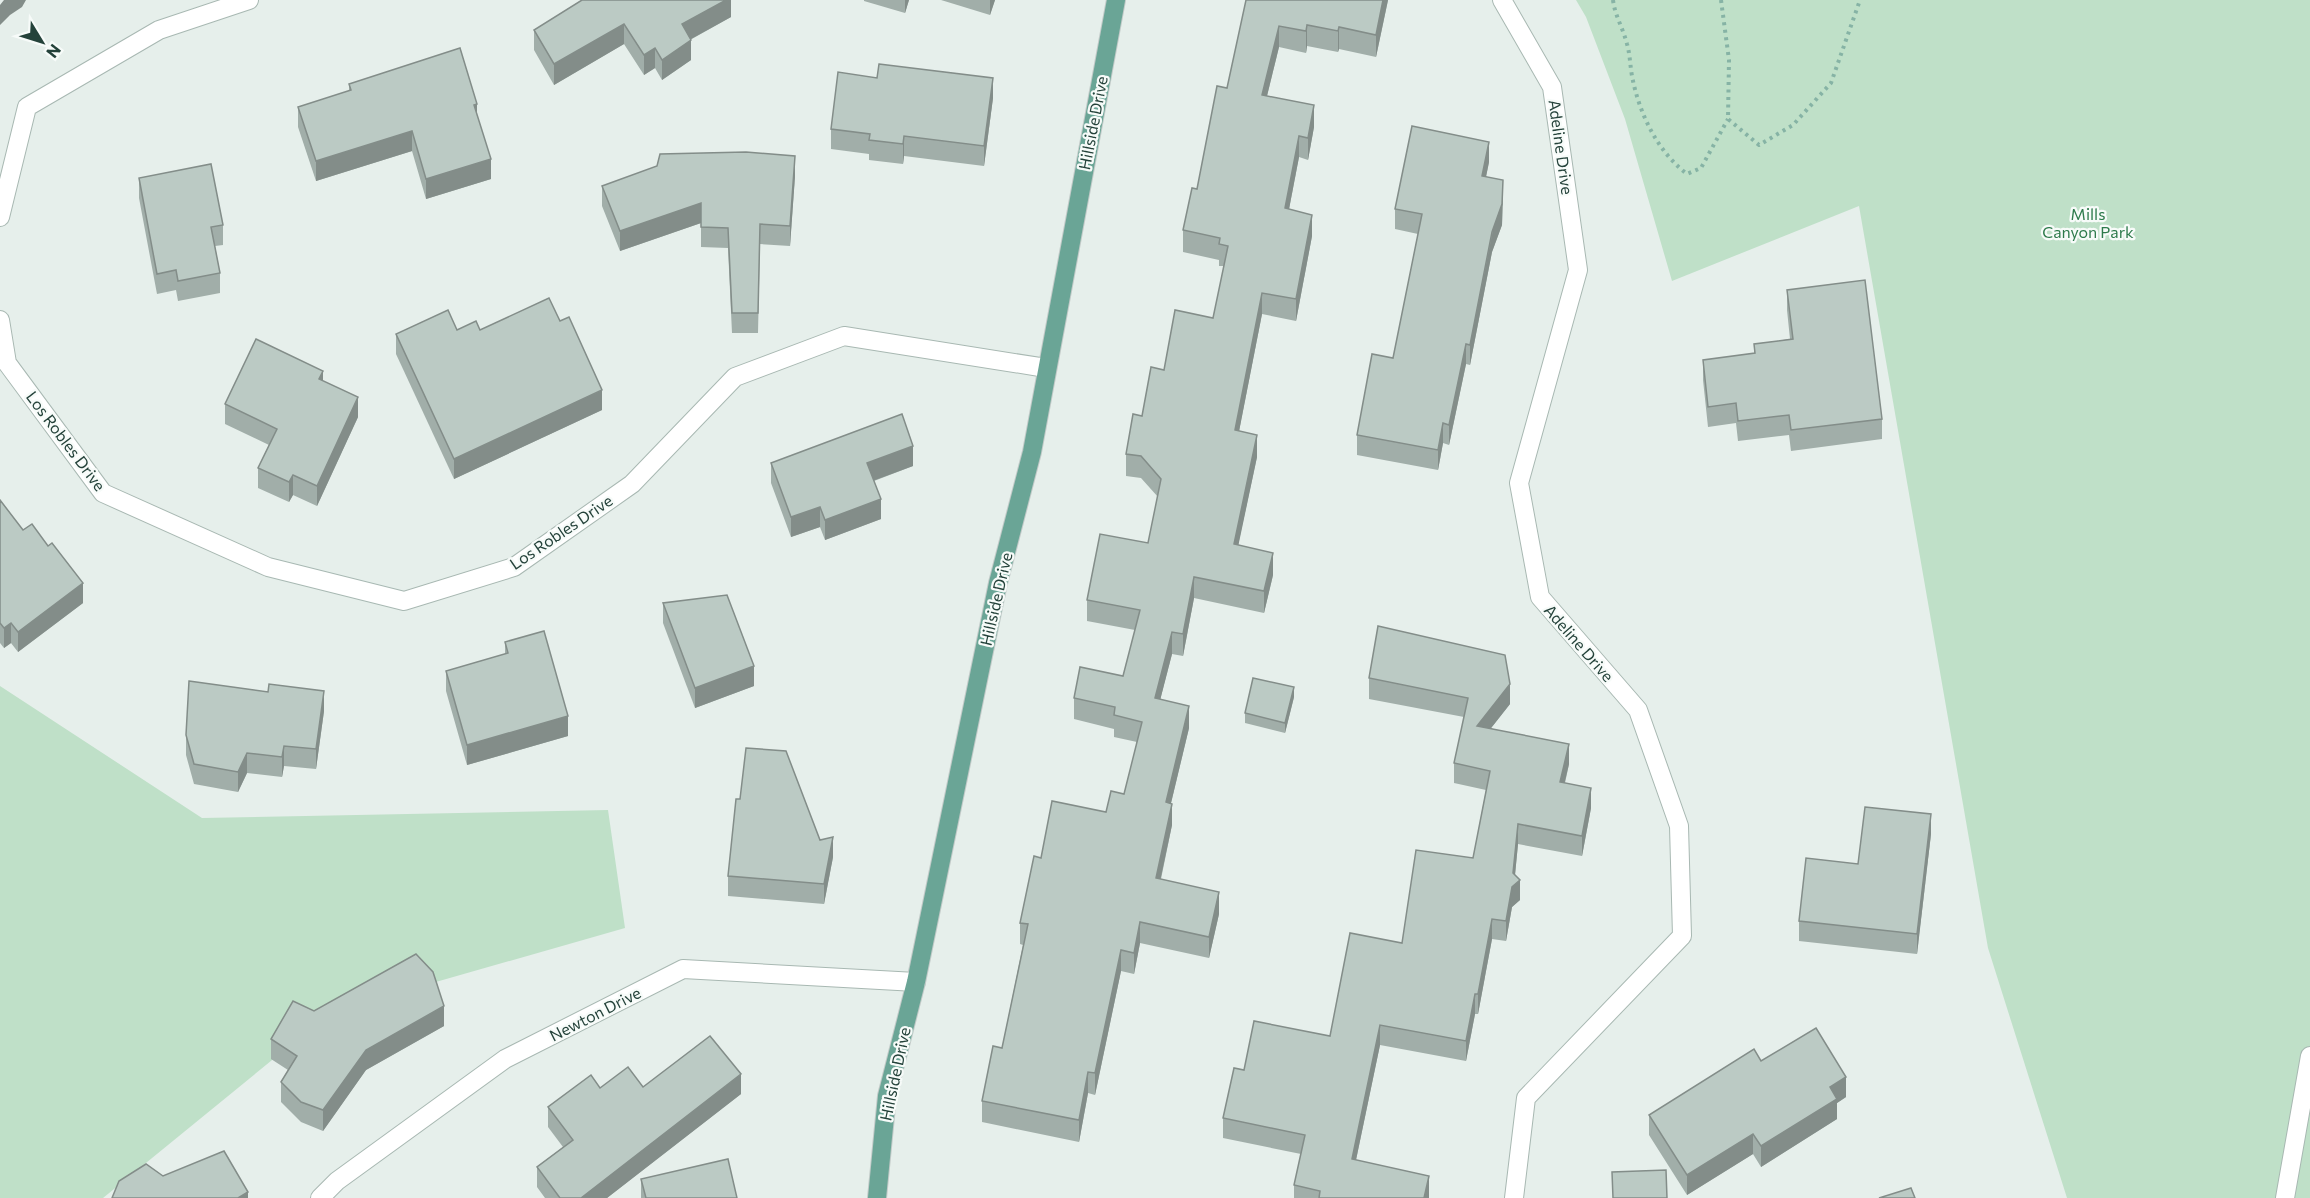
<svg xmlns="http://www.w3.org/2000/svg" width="2310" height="1198" font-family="Commissioner,sans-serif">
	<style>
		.green { fill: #bfe0c8 }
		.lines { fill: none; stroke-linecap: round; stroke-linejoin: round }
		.minor-casing { stroke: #a8b8b2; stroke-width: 20 }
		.major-casing { stroke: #c2cac8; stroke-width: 20 }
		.path { stroke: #86b3a5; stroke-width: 4; stroke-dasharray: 3 4.5; stroke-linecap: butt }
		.minor { stroke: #fff; stroke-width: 18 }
		.major { stroke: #6aa596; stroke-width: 18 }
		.wall { fill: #a1aea9 }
		.shaded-wall { fill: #838d89 }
		.building { fill: #bbcac4; stroke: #838d89; stroke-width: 1.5 }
		.labels { text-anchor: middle; stroke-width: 4.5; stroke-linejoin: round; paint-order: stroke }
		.street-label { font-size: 16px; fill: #24423a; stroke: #f7fbf9 }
		.park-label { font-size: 16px; fill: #2d7a4b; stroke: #f7fbf9 }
	</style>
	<rect width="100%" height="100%" fill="#e6efeb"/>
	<g class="green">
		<path d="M1576,0H2310V1198H2067L1988,948L1859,206L1672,281L1625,119L1586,17Z"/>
		<path d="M0,686L202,818L608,810L625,928L331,1012L103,1198H0Z"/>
	</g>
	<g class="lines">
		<defs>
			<g id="minor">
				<path d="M1502,0L1552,87L1578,270L1519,483L1540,597L1638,710L1679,826L1682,936L1526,1098L1514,1198"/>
				<path d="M0,217L27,107L159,30L249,0"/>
				<path d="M0,320L7,363L103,493L268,567L404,601L514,567L632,484L735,377L844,336L1046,368"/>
				<path d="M320,1198L337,1181L505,1059L683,969L916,982"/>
				<path d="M2285,1198L2310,1056"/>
			</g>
			<path id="major" d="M877,1198L887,1096L916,982L998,583L1032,452L1116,0"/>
		</defs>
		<use href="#minor" class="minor-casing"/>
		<use href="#major" class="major-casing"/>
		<g class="path">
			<path d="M1613,0C1615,16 1623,28 1627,44C1630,54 1630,65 1632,76C1639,113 1657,151 1687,174L1701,168L1728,119"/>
			<path d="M1721,0L1729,60L1728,119L1759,145L1793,125L1831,83L1860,0"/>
		</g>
		<use href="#minor" class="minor"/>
		<use href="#major" class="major"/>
	</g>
	<g class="wall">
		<path d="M726,0H731V17L690,40L691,60L662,80L655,68L644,75L624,44L554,85L534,50V30Z"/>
		<path d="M864,0H909L905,13L864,1Z"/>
		<path d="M941,0H995L990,15Z"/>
		<path d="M1246,0H1388L1376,57L1339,49L1338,52L1307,46L1306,53L1279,47L1267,96L1314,127L1308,160L1299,157L1289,209L1312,236L1296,321L1262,314L1239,431L1257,457L1238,545L1273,575L1264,613L1194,598L1183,656L1172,654L1160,700L1189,728L1171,803L1172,825L1161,879L1219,914L1209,958L1140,943L1134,974L1121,971L1095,1095L1088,1093L1079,1142L982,1122V1101L1002,1048L1023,945L1020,944V923L1041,858L1106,812L1124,794L1137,742L1114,737V729L1074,719V698L1123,676L1135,630L1087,621V600L1148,543L1158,497L1141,478L1126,476V454L1142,416L1164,370L1213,318L1224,266H1219V260L1183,252V230L1197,189L1227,88Z"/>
		<path d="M349,84L477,117L491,179L426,199L412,151L316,181L298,127V107L349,91Z"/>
		<path d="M993,98L984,166L904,156L903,164L869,160V154L831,149V129Z"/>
		<path d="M1489,162L1486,177L1503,200L1502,225L1492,252L1470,365L1466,364L1449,445L1443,443L1438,470L1357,455V435L1393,358L1418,234L1395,229V209Z"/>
		<path d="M795,176L790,246L760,244L758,333H732L728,248L701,247V223L620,251L602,206V186Z"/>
		<path d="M139,178L223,225V245L215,246L220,273V293L178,301L176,290L157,294L139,198Z"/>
		<path d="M1787,290L1882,419V439L1791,451L1789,435L1738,441L1736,423L1708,427L1703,380V360L1754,354V344L1790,339L1787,310Z"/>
		<path d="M457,330H480L602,410L454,479L396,354V334Z"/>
		<path d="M323,381L358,417L317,506L293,495L289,502L258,488V468L269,445L225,424V404Z"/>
		<path d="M771,463L913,466L874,481L881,519L825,540L820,527L791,537L771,483Z"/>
		<path d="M0,500L23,530L83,603L18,652L11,643L4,648L0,643Z"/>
		<path d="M663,603L754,686L695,708L663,623Z"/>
		<path d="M505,642L568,736L467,765L446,691V671L505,654Z"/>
		<path d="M1369,678L1510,704L1491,728L1569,764L1565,783L1591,808L1582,856L1518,844L1515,875L1520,900L1512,907L1506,941L1492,939L1478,1014H1475L1466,1061L1380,1045L1356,1160L1429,1196V1198H1294V1185L1301,1154L1223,1138V1118L1244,1070L1330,1036L1402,943L1473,858L1486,790L1454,783V763L1464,717L1369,699Z"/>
		<path d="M268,692L324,711L316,769L284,766L282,777L247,773L238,792L194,784L186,755V735Z"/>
		<path d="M1294,697L1285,733L1245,723V713Z"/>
		<path d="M1931,834L1917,954L1799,941V921L1858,864Z"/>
		<path d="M833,857L824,904L728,896V876Z"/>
		<path d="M314,1011L444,1026L366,1070L323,1131L301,1122L281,1102V1082L288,1070L271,1059V1039Z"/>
		<path d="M643,1087L741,1094L607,1198H545L537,1187V1167L563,1147L548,1127V1107L600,1088Z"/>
		<path d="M1846,1097L1837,1103V1119L1761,1167L1753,1154L1687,1195L1649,1135V1115Z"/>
		<path d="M641,1179L737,1198H641Z"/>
	</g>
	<g class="shaded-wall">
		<path d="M4,0H26L22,7L10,15L0,25V5Z"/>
		<path d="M726,0H731V17L682,44V24Z"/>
		<path d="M905,0H909L905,13Z"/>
		<path d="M990,0H995L990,15Z"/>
		<path d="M1383,0H1388L1376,57V35Z"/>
		<path d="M624,24V44L554,85V64Z"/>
		<path d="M1307,25V46L1306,53V31Z"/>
		<path d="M1279,26V47L1262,116V95Z"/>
		<path d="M1339,27V49L1338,52V31Z"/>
		<path d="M691,40V60L662,80V60Z"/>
		<path d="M655,48V68L644,75V55Z"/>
		<path d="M993,78V98L984,166V146Z"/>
		<path d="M477,104V124L474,105Z"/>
		<path d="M1314,105V127L1308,160V138Z"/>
		<path d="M412,131V151L316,181V161Z"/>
		<path d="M904,136V156L903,164V144Z"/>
		<path d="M1299,136V157L1285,230V208Z"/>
		<path d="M1489,142V162L1482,196V176Z"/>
		<path d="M795,156V176L790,246V226Z"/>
		<path d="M491,159V179L426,199V179Z"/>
		<path d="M1503,180L1502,225L1492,252L1470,365V345Z"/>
		<path d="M701,203V223L620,251V231Z"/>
		<path d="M1312,215V236L1296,321V299Z"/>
		<path d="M1262,293V314L1235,452V430Z"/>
		<path d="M1466,344V364L1449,445V425Z"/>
		<path d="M323,371V391L319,379Z"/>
		<path d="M602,390V410L454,479V459Z"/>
		<path d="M358,397V417L317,506V486Z"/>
		<path d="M1443,423V443L1438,470V450Z"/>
		<path d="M1257,435V457L1234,566V544Z"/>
		<path d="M913,446V466L867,483V463Z"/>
		<path d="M293,475V495L289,502V482Z"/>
		<path d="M881,499V519L825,540V520Z"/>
		<path d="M820,507V527L791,537V517Z"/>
		<path d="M1273,553V575L1264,613V591Z"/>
		<path d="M1194,577V598L1183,656V634Z"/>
		<path d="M83,583V603L18,652V632Z"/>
		<path d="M11,623V643L4,648V628Z"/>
		<path d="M1172,632V654L1155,720V698Z"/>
		<path d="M754,666V686L695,708V688Z"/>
		<path d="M1510,684V704L1477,746V726Z"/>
		<path d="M1294,687V697L1285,733V723Z"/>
		<path d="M324,691V711L316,769V749Z"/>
		<path d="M1189,706V728L1166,824V802Z"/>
		<path d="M568,716V736L467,765V745Z"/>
		<path d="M1569,744V764L1560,802V782Z"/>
		<path d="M284,746V766L282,777V757Z"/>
		<path d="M247,753V773L238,792V772Z"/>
		<path d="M1591,788V808L1582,856V836Z"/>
		<path d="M1172,804V825L1156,900V878Z"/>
		<path d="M1931,814V834L1917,954V934Z"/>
		<path d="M1518,824V844L1514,885L1520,880V900L1512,907L1506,941V921L1513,873Z"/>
		<path d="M833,837V857L824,904V884Z"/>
		<path d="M1219,892V914L1209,958V937Z"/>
		<path d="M1492,919V939L1478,1014V994Z"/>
		<path d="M1140,922V943L1134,974V953Z"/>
		<path d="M1121,950V971L1095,1095V1073Z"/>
		<path d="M1475,994V1014L1466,1061V1041Z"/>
		<path d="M444,1006V1026L366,1070L323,1131V1110L366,1050Z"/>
		<path d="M1380,1025V1045L1352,1179V1159Z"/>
		<path d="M1088,1072V1093L1079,1142V1120Z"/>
		<path d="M741,1074V1094L607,1198H581Z"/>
		<path d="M1846,1077V1097L1837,1103V1119L1761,1167V1146L1830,1087Z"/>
		<path d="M1753,1134V1154L1687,1195V1175Z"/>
		<path d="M1429,1176V1198H1424Z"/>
		<path d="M248,1192V1198H238Z"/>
	</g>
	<g class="building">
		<path d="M582,0H726L682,24L691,40L662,60L655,48L644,55L624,24L554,64L534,30Z"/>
		<path d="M1246,0H1383L1376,35L1339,27L1338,31L1307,25L1306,31L1279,26L1262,95L1314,105L1308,138L1299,136L1285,208L1312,215L1296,299L1262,293L1235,430L1257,435L1234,544L1273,553L1264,591L1194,577L1183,634L1172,632L1155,698L1189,706L1166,802L1172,804L1156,878L1219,892L1209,937L1140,922L1134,953L1121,950L1095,1073L1088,1072L1079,1120L982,1101L993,1046L1002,1048L1028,924L1020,923L1034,856L1041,858L1052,801L1106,812L1111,791L1124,794L1142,722L1114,715L1115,707L1074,698L1080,667L1123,676L1140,610L1087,600L1100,534L1148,543L1161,479L1141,456L1126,454L1133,414L1142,416L1151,367L1164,370L1175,310L1213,318L1228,246L1219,244L1220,238L1183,230L1192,188L1197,189L1217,86L1227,88Z"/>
		<path d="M460,48L477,104L474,105L491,159L426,179L412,131L316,161L298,107L351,90L349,84Z"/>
		<path d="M879,64L993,78L984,146L904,136L903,144L869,140L870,134L831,129L838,72L877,78Z"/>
		<path d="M1412,126L1489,142L1482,176L1503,180L1502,204L1492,232L1470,345L1466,344L1449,425L1443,423L1438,450L1357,435L1372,354L1393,358L1422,214L1395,209Z"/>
		<path d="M746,152L795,156L790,226L760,224L758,313H732L728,228L701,227V203L620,231L602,186L657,166L660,154Z"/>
		<path d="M211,164L223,225L211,227L220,273L178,281L176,270L157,274L139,178Z"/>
		<path d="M1865,280L1882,419L1791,430L1789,415L1738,421L1736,403L1708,407L1703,360L1755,353L1754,344L1793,339L1787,290Z"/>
		<path d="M549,298L560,321L569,317L602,390L454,459L396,334L448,310L457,330L476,321L480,330Z"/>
		<path d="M256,339L323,371L319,379L358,397L317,486L293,475L289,482L258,468L277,429L225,404Z"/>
		<path d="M902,414L913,446L867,463L881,499L825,520L820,507L791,517L771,463Z"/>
		<path d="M0,500L23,530L32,524L48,546L52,543L83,583L18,632L11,623L4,628L0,623Z"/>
		<path d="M727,595L754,666L695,688L663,603Z"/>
		<path d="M1378,626L1505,655L1510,684L1477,726L1569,744L1560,782L1591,788L1582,836L1518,824L1513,873L1520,880L1512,887L1506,921L1492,919L1478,994H1475L1466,1041L1380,1025L1352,1159L1429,1176L1424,1198H1319L1320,1191L1294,1185L1305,1135L1223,1118L1234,1068L1244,1070L1254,1021L1330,1036L1350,933L1402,943L1416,850L1473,858L1490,771L1454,763L1468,698L1369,678Z"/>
		<path d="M544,631L568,716L467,745L446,671L508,653L505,642Z"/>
		<path d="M1253,678L1294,687L1285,723L1245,713Z"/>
		<path d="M189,681L268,692L269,684L324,691L316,749L284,746L282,757L247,753L238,772L194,764L186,735Z"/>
		<path d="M746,748L786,751L820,840L833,837L824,884L728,876L736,799H740Z"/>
		<path d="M1865,807L1931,814L1917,934L1799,921L1806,858L1858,864Z"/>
		<path d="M416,954L433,972L444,1006L366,1050L323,1110L301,1102L281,1082L297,1056L271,1039L293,1001L314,1011Z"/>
		<path d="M1816,1028L1846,1077L1830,1087L1837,1099L1761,1146L1753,1134L1687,1175L1649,1115L1754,1049L1761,1061Z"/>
		<path d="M710,1036L741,1074L581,1198H560L537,1167L573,1140L548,1107L591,1075L600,1088L628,1067L643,1087Z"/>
		<path d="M224,1151L248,1192L238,1198H112L119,1181L146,1164L163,1176Z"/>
		<path d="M728,1159L737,1198H646L641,1179Z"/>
		<path d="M1666,1170L1667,1198H1613L1612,1172Z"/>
		<path d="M1911,1188L1915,1198H1879Z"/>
	</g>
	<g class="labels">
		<g class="street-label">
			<text transform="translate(1093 123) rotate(-79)" y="6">Hillside Drive</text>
			<text transform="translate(1561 147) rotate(82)" y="6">Adeline Drive</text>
			<text transform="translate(66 441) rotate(53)" y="6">Los Robles Drive</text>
			<text transform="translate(561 532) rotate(-34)" y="6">Los Robles Drive</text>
			<text transform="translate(996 599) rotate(-77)" y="6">Hillside Drive</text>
			<text transform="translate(1579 643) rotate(49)" y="6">Adeline Drive</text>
			<text transform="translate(595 1014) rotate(-27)" y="6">Newton Drive</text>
			<text transform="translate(895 1074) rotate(-78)" y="6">Hillside Drive</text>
		</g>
		<g class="park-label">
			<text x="2088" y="220">Mills<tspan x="2088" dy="18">Canyon Park</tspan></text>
		</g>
	</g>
	<g transform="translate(42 42) rotate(128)" stroke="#f7fbf9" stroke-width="4.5" paint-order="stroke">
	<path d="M0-4.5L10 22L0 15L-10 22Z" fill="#24423a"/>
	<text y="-9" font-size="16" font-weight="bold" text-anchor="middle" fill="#24423a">N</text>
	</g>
</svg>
